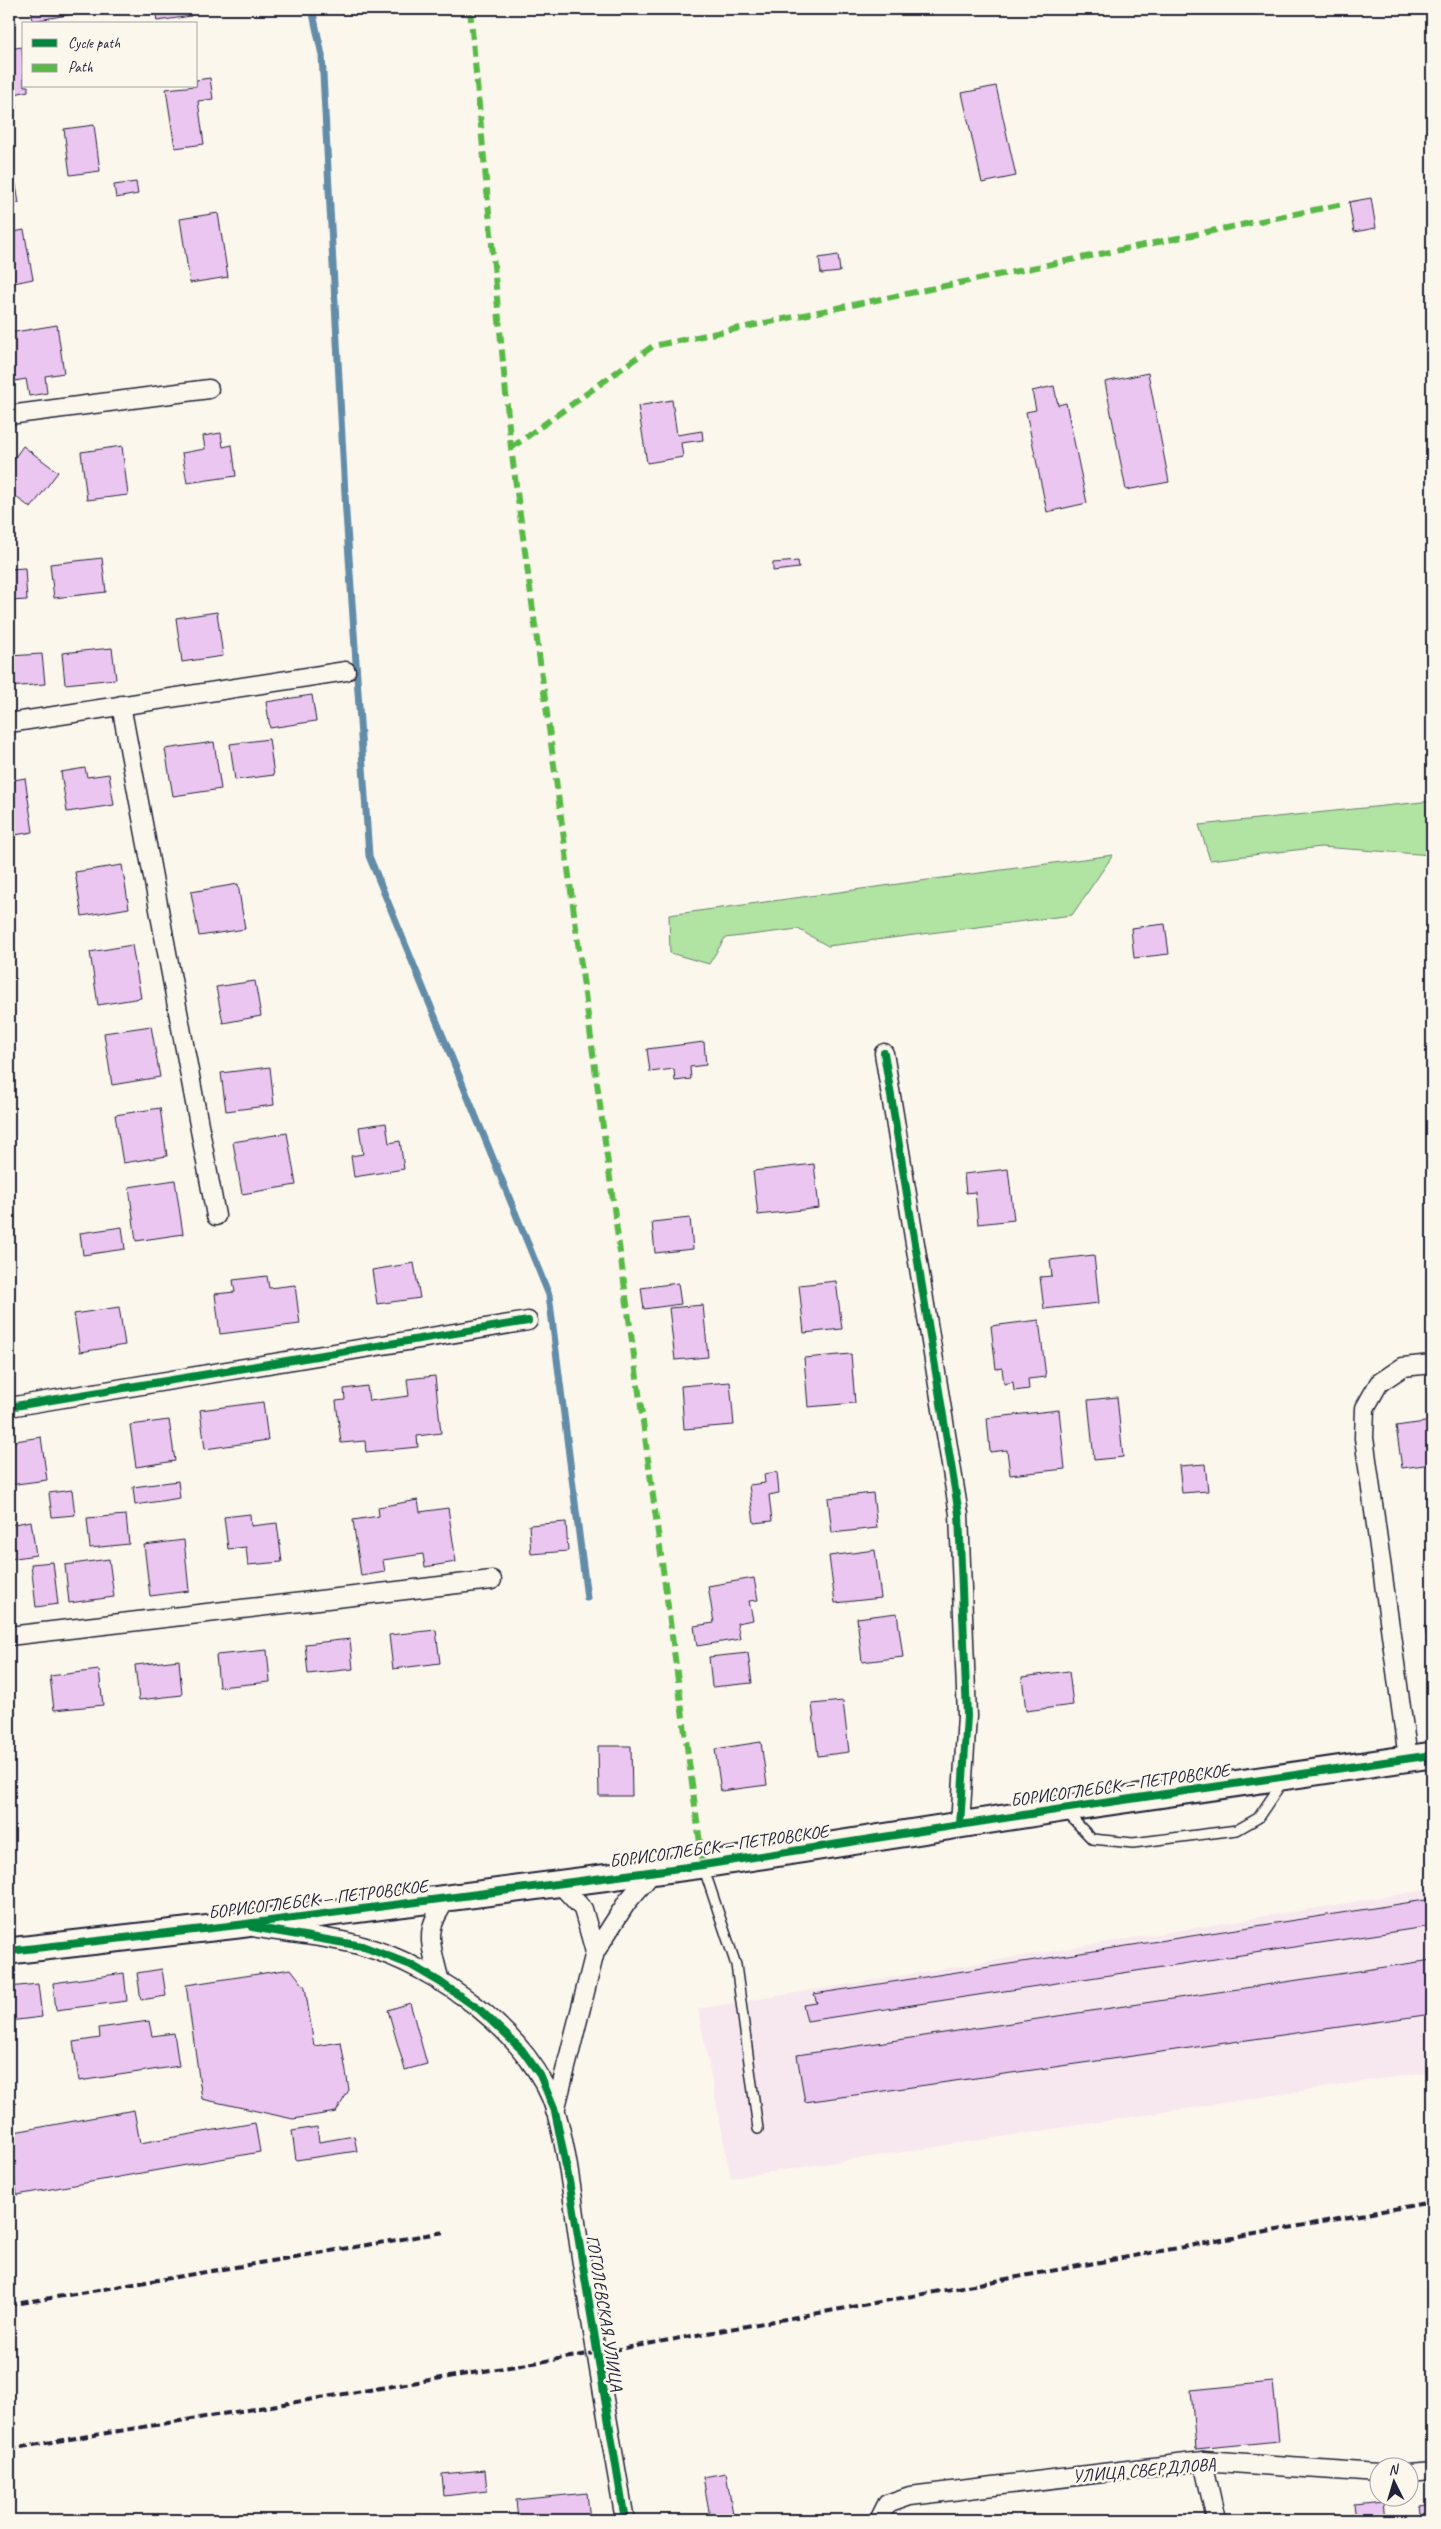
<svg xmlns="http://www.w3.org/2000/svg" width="1441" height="2529" font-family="Caveat,sans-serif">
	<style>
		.built { fill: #f6e8ee }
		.green { fill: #b1e3a3; stroke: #6a826f }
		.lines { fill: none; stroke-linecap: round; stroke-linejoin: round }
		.stream { stroke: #638ca8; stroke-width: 7 }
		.building { fill: #ebc6f1; stroke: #22223b }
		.lane-casing { stroke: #22223b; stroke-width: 12 }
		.street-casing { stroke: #22223b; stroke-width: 21 }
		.secondary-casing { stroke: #22223b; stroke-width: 29 }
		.lane { stroke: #fbf7ec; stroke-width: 9 }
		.street { stroke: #fbf7ec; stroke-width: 18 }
		.secondary { stroke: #fbf7ec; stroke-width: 25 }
		.rail { stroke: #22223b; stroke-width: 4; stroke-dasharray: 8 4; stroke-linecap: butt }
		.quiet { stroke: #58b947; stroke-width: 6; stroke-dasharray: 12 6; stroke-linecap: butt }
		.cycleway-casing { stroke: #fbf7ec; stroke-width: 11 }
		.cycleway { stroke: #00873e; stroke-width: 8 }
		.labels { text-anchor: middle; stroke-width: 5; stroke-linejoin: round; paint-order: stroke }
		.street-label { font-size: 18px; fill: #22223b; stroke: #fbf7ec }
	</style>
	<rect width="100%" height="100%" fill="#fbf7ec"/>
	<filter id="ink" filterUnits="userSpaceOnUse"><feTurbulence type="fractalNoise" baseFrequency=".02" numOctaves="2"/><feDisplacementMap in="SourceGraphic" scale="10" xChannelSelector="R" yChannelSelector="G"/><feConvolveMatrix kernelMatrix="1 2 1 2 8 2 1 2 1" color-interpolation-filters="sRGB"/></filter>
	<g filter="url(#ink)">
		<path class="built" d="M1432,1889V2071L731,2178L698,2009Z"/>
		<g class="green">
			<path d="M1432,801V855L1321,847L1210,860L1199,825Z"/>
			<path d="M1113,855L1072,915L828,946L798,929L725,938L709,964L670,953L669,915Z"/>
		</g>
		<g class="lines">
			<path class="stream" d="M312,9L322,55L346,513L369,856L549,1295L587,1598"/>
		</g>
		<g class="building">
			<path d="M31,9H90V11L33,21Z"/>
			<path d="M155,9H190L191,16L157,21Z"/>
			<path d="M22,47L24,86H28V91L15,94L17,107L9,108V49Z"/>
			<path d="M210,78L213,99L198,101L204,144L175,148L166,89L196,86V80Z"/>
			<path d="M996,86L1016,176L982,183L962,93Z"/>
			<path d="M94,125L100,171L70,175L64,129Z"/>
			<path d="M9,156H11L19,203L9,205Z"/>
			<path d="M136,182L138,194L116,198L114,185Z"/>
			<path d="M1371,198L1376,228L1354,232L1349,202Z"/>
			<path d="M218,213L228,277L190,283L180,219Z"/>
			<path d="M24,230L33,279L9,284V233Z"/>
			<path d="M838,255L840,272L821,274L819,258Z"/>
			<path d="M57,325L64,373L45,376L47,393L29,396L26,379L9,382V333Z"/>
			<path d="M1148,373L1169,482L1126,490L1105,382Z"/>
			<path d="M1054,386L1058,405L1066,403L1087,503L1047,512L1026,412L1036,410L1032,391Z"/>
			<path d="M672,400L677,435L702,431L703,440L681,443L683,457L647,463L638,406Z"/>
			<path d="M221,433L223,447L232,445L236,476L187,483L182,453L205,449L203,436Z"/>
			<path d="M23,446L58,472L31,508L9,492V466Z"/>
			<path d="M122,446L128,495L87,500L81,452Z"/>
			<path d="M102,558L106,592L54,598L50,564Z"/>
			<path d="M798,561L799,568L773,571V563Z"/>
			<path d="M25,568L27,600L9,601V569Z"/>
			<path d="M217,612L223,656L182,662L176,618Z"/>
			<path d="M112,648L116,679L65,684L62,653Z"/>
			<path d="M42,654L45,684L9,687V656Z"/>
			<path d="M312,695L316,721L270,728L266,702Z"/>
			<path d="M269,739L274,775L235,780L230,744Z"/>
			<path d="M214,742L221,789L173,796L165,749Z"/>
			<path d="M85,768L87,777L109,774L114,805L67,812L61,772Z"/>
			<path d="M25,778L33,832L9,836V811H11L9,781Z"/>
			<path d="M122,865L129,908L82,916L75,872Z"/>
			<path d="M238,884L245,929L199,936L191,892Z"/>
			<path d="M1165,924L1169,954L1134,958L1131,928Z"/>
			<path d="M132,945L141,998L98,1005L90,952Z"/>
			<path d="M255,981L261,1016L223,1023L216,987Z"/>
			<path d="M151,1026L160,1077L112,1085L104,1033Z"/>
			<path d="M704,1042L706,1065L690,1067L691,1079L675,1081L674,1069L650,1072L647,1049Z"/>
			<path d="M270,1067L274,1105L226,1111L221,1073Z"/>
			<path d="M160,1108L167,1156L123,1163L115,1115Z"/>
			<path d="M386,1123L389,1143L400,1141L404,1169L354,1177L351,1156L363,1154L359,1127Z"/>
			<path d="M287,1133L296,1185L242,1194L233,1142Z"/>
			<path d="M814,1164L819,1208L758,1215L753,1171Z"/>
			<path d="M1008,1169L1014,1220L978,1224L975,1192L966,1193L964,1174Z"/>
			<path d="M175,1180L183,1234L136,1241L129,1187Z"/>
			<path d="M690,1218L693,1249L655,1253L652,1222Z"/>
			<path d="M122,1227L125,1249L83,1255L80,1233Z"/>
			<path d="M1094,1255L1099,1303L1044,1309L1040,1277L1052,1276L1050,1260Z"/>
			<path d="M414,1263L420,1298L377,1304L372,1270Z"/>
			<path d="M267,1276L269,1288L295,1285L300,1324L220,1334L215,1294L235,1292L233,1280Z"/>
			<path d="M836,1281L842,1329L804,1333L799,1285Z"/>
			<path d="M678,1283L681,1304L644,1309L641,1288Z"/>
			<path d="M703,1305L708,1357L675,1360L669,1308Z"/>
			<path d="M119,1307L125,1345L80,1352L74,1314Z"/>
			<path d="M1039,1320L1046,1377L1028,1379L1029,1389L1014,1391L1013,1382L1004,1384L1002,1368L996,1369L991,1326Z"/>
			<path d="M851,1354L855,1403L808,1407L804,1358Z"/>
			<path d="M435,1376L441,1433L417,1436L418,1447L366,1452L365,1441L341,1443L336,1401L345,1400L344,1389L367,1386L369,1401L409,1396L407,1379Z"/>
			<path d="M730,1382L734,1425L684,1429L681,1386Z"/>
			<path d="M1117,1397L1123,1457L1094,1460L1088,1400Z"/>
			<path d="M263,1402L268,1440L205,1449L200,1410Z"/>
			<path d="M1059,1410L1065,1469L1010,1475L1007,1450L990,1452L987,1418Z"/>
			<path d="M169,1420L175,1461L136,1467L130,1425Z"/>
			<path d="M1432,1421V1464L1402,1468L1396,1426Z"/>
			<path d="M41,1437L47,1480L9,1485V1442Z"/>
			<path d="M1205,1464L1208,1491L1182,1493L1179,1466Z"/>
			<path d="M777,1472L779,1493L769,1495L772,1521L754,1523L749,1485L765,1483L764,1474Z"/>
			<path d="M178,1481L180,1498L135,1505L133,1487Z"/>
			<path d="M72,1490L75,1515L52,1517L49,1493Z"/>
			<path d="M873,1493L877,1528L832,1533L828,1498Z"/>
			<path d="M418,1500L420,1512L448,1508L456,1562L425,1567L423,1554L383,1560L385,1572L361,1576L353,1520L379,1516L378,1507Z"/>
			<path d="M250,1514L251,1526L277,1523L282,1562L248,1565L246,1547L228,1549L224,1517Z"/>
			<path d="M126,1515L129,1544L90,1548L87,1518Z"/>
			<path d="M31,1521L36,1555L9,1559V1525Z"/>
			<path d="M566,1522L568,1551L531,1554L529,1525Z"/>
			<path d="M184,1540L189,1591L150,1596L144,1545Z"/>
			<path d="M875,1550L881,1598L835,1603L829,1556Z"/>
			<path d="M109,1559L114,1597L69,1603L65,1565Z"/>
			<path d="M53,1562L58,1604L36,1607L31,1564Z"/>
			<path d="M754,1578L758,1600L749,1601L753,1620L737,1623L740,1639L697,1646L694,1626L714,1623L708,1586Z"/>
			<path d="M897,1613L903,1657L862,1662L857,1618Z"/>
			<path d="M1432,1624V1686L1425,1625Z"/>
			<path d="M436,1630L440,1663L393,1669L389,1635Z"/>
			<path d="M350,1639L353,1669L308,1674L305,1644Z"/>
			<path d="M267,1650L270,1682L219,1687L216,1655Z"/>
			<path d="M748,1653L752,1683L712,1687L709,1657Z"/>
			<path d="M179,1660L182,1695L139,1700L135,1665Z"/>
			<path d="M99,1670L103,1705L54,1710L50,1676Z"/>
			<path d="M1069,1671L1073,1705L1026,1711L1022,1677Z"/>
			<path d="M9,1682L14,1717H9Z"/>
			<path d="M843,1701L849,1752L818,1756L812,1704Z"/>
			<path d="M761,1742L767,1785L721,1791L715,1749Z"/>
			<path d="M598,1746H631L632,1796H599Z"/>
			<path d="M1432,1899V1926L807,2021L803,2005L817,2003L814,1994Z"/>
			<path d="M1432,1960V2014L805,2102L797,2055Z"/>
			<path d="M162,1969L166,1996L141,2000L137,1973Z"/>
			<path d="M291,1969L305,1987L314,2046L341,2042L349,2090L336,2112L293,2119L202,2099L186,1985Z"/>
			<path d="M124,1973L127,2001L56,2010L53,1983Z"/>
			<path d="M38,1984L42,2017L9,2021V1987Z"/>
			<path d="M410,2003L427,2064L405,2070L388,2010Z"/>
			<path d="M149,2021L152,2036L174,2033L179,2066L79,2081L73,2042L100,2038L99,2028Z"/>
			<path d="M134,2110L140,2143L255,2123L260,2152L17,2195L9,2148V2133Z"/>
			<path d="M317,2127L319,2142L354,2136L357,2151L296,2160L292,2131Z"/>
			<path d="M1273,2382L1279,2441L1196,2449L1191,2390Z"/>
			<path d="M485,2470L487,2491L444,2496L442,2474Z"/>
			<path d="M726,2473L733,2514L710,2517L703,2477Z"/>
			<path d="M587,2493L590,2520H518L516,2500Z"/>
			<path d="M1383,2501L1385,2520H1356L1354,2504Z"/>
			<path d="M1432,2504V2520H1423L1421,2506Z"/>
			<path d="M1284,2514L1285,2520H1244L1243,2518Z"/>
		</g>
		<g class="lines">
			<defs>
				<g id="lane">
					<path d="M1066,1812L1092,1839L1133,1843L1237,1830L1258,1818L1283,1781"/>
					<path d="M703,1866L736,1965L758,2129"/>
				</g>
				<g id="street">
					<path d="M9,415L209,389"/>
					<path d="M121,705L216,1216"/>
					<path d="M9,723L346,671"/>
					<path d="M884,1053L959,1514L967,1716L960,1825"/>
					<path d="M9,1407L528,1321"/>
					<path d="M9,1636L492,1580"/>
					<path d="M1408,1758L1364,1438L1365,1408L1379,1383L1403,1367L1432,1364"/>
					<path d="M560,1884L583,1909L595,1952"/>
					<path d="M257,1928C291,1934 329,1936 362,1946C436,1966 534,2036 556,2112C570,2161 574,2214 582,2264C595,2349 610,2435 625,2520"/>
					<path d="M440,1982C431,1944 422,1931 448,1898"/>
					<path d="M555,2111L595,1952L627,1902L653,1872"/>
					<path d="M1203,2461L1216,2520"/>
					<path d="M1408,2473L1432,2471"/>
					<path d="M879,2520L887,2504L910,2496L1203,2461L1378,2473"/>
				</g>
				<path id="secondary" d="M9,1951L238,1925L703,1865L1062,1809L1432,1755"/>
			</defs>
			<use href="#lane" class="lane-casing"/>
			<use href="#street" class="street-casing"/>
			<use href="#secondary" class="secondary-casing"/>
			<use href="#lane" class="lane"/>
			<use href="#street" class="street"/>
			<use href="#secondary" class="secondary"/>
			<g class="rail">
				<path d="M9,2305L444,2232"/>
				<path d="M9,2449L625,2348L1432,2202"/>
			</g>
			<g class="quiet">
				<path d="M470,9L511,448L703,1865"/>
				<path d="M511,448L653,346L1343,204"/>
			</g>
			<defs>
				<g id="cycleway">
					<path d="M884,1053L959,1514L967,1716L960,1825"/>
					<path d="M9,1407L528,1321"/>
					<path d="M252,1927L362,1946L411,1965L440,1982L480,2010L522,2050L540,2075L555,2111L569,2181L625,2520"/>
					<path d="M9,1951L238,1925L703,1865L1062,1809L1432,1755"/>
				</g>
			</defs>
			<use href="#cycleway" class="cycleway-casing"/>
			<use href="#cycleway" class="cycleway"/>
		</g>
	</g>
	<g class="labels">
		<g class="street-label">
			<text transform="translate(1120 1785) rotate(-8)" y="6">БОРИСОГЛЕБСК — ПЕТРОВСКОЕ</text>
			<text transform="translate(719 1846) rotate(-8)" y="6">БОРИСОГЛЕБСК — ПЕТРОВСКОЕ</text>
			<text transform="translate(318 1899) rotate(-7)" y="6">БОРИСОГЛЕБСК — ПЕТРОВСКОЕ</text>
			<text transform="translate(605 2313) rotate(81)" y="6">ГОГОЛЕВСКАЯ УЛИЦА</text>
			<text transform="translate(1144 2470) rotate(-5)" y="6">УЛИЦА СВЕРДЛОВА</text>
		</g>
	</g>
	<rect width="1441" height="2529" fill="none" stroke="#fbf7ec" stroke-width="30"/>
	<rect x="15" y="15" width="1411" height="2499" fill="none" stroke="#22223b" stroke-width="2" filter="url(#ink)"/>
	<rect x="22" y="22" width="175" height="65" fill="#fbf7ec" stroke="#a4a2a5"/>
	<rect x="32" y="39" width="25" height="8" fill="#00873e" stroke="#a4a2a5"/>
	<text x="68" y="48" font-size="15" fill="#22223b">Cycle path</text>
	<rect x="32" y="64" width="25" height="8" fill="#58b947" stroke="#a4a2a5"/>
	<text x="68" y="72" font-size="15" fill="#22223b">Path</text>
	<g transform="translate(1394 2482) rotate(355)"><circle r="24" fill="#fbf7ec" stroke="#a4a2a5"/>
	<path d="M0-4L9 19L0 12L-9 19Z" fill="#22223b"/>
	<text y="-8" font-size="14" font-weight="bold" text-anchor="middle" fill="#22223b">N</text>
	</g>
</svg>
